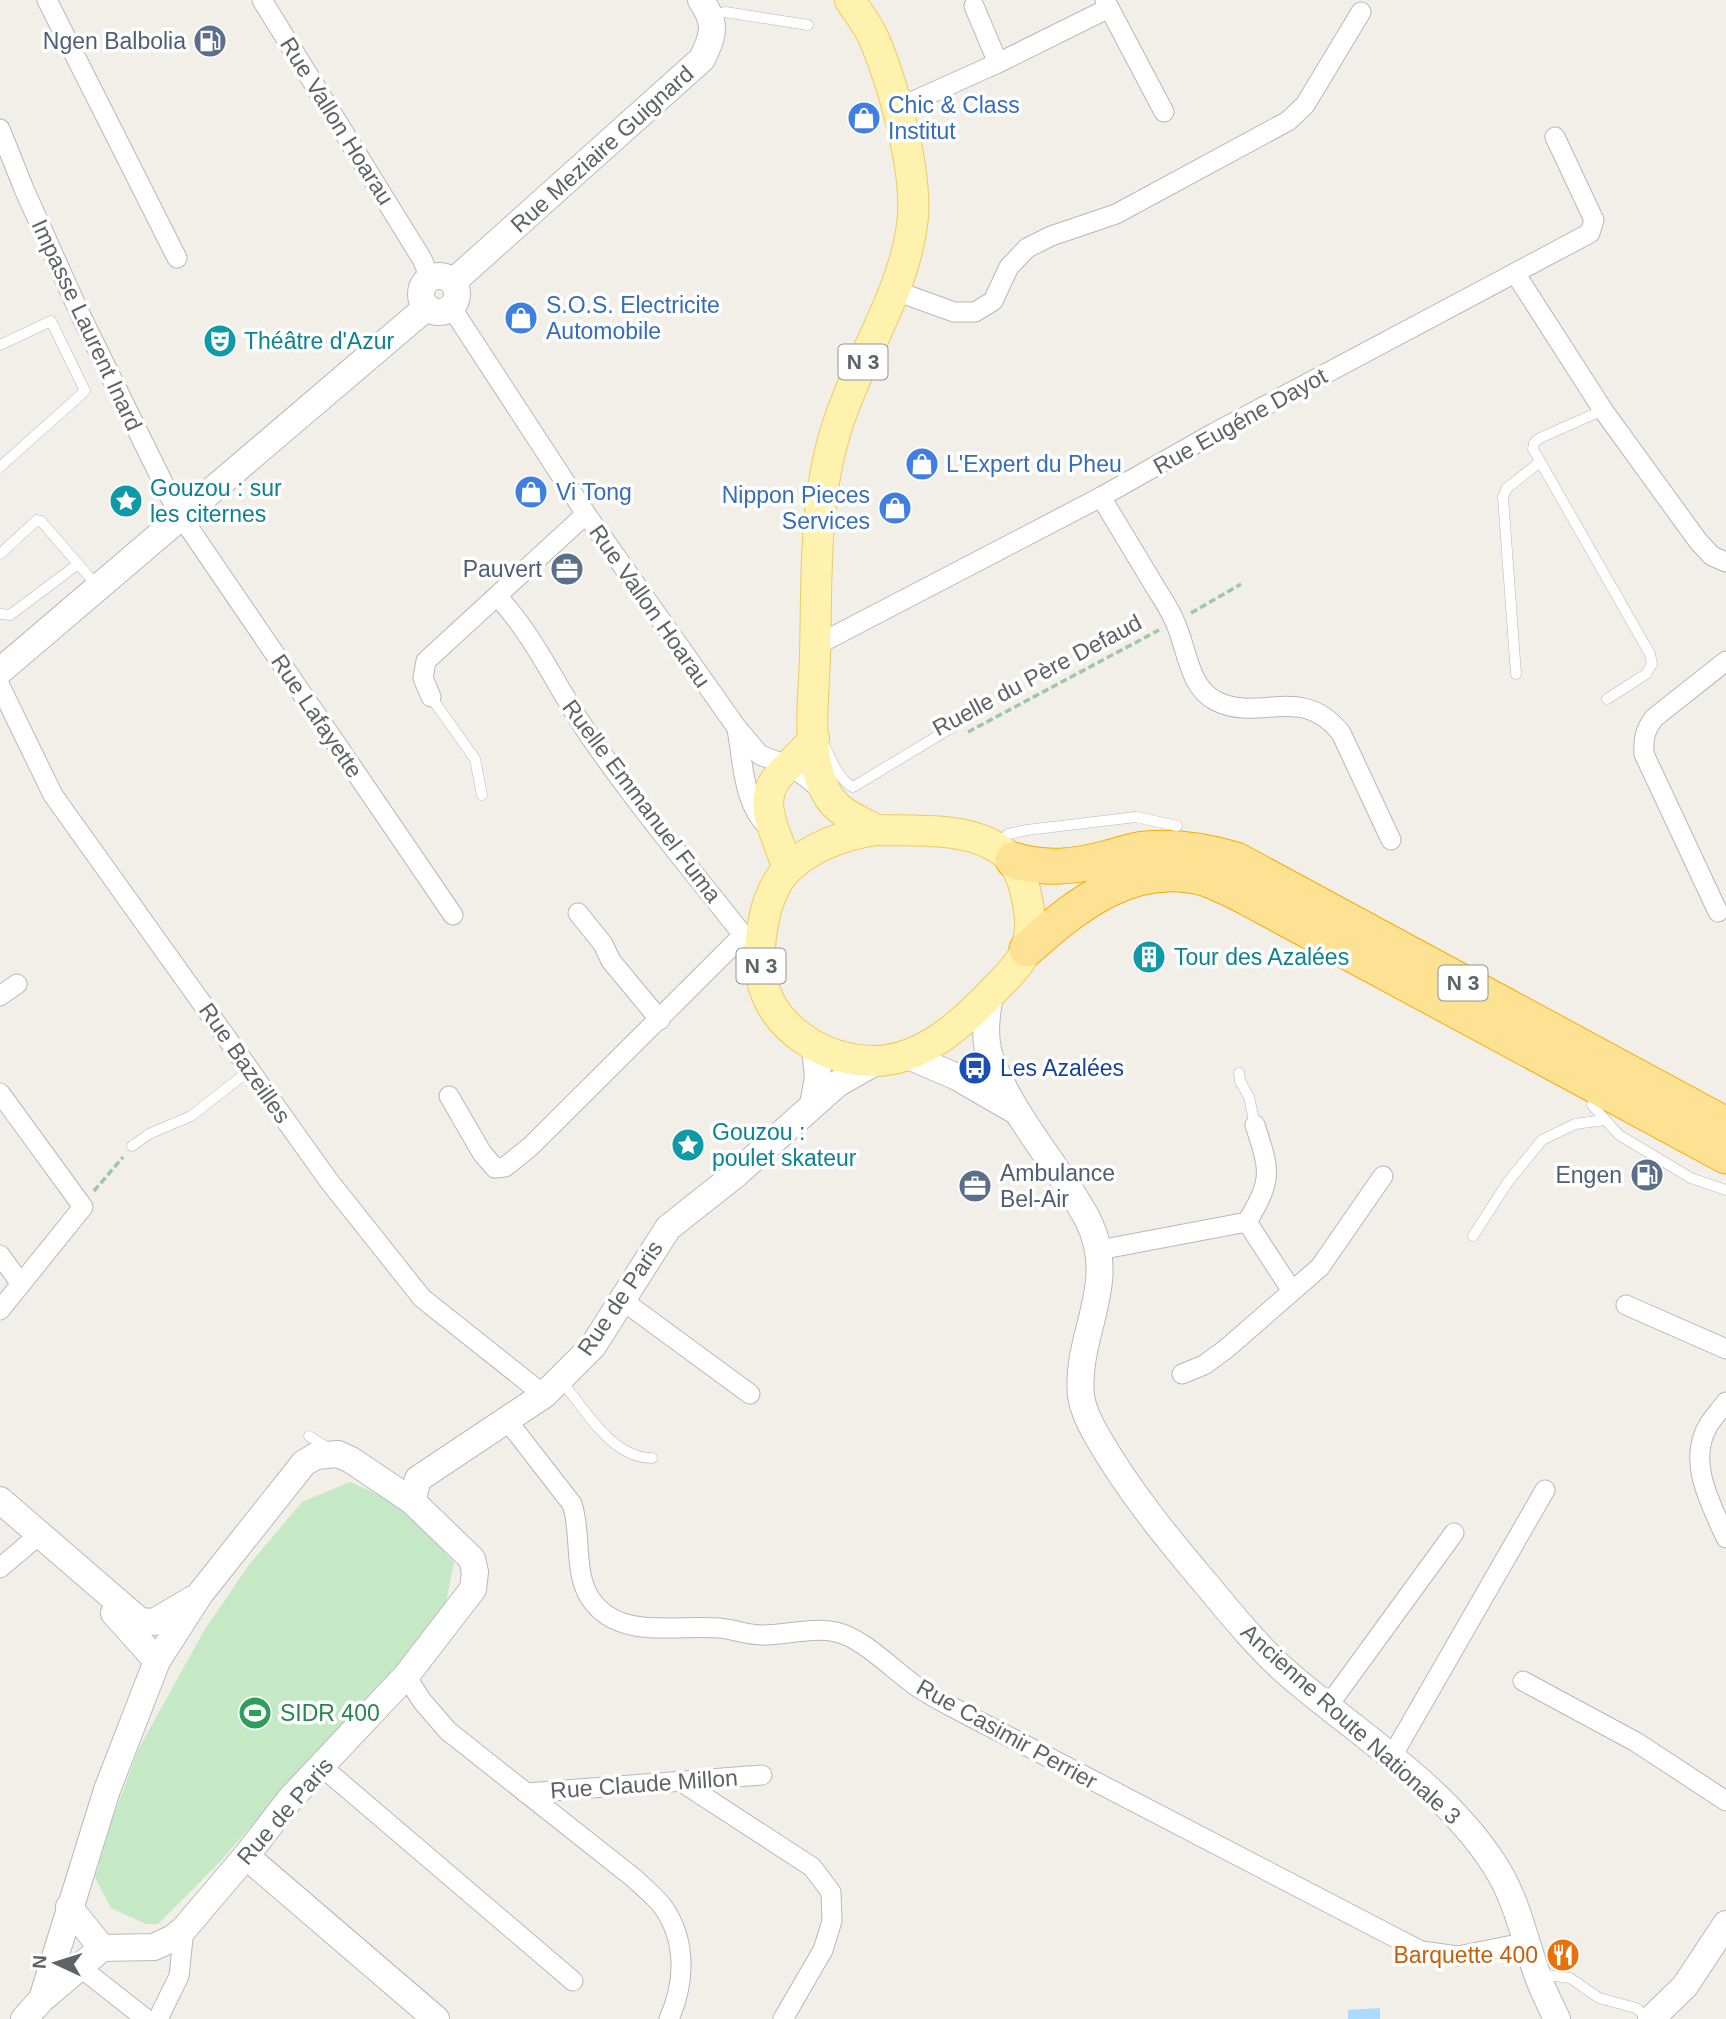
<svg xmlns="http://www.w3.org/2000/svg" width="1726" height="2019" font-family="Arial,sans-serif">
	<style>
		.green { fill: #c5e8c5 }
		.water { fill: #aadaff }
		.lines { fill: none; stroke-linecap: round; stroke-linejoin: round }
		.lane-casing { stroke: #b5b8bc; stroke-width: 11 }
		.street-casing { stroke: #b5b8bc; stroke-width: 21 }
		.secondary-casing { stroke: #b6babf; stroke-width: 28 }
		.primary-casing { stroke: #f2c960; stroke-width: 32 }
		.highway-casing { stroke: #f9ab00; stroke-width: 37 }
		.path { stroke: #9cc7a9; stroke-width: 3.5; stroke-dasharray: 7 3.5; stroke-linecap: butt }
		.lane { stroke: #fff; stroke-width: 10 }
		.street { stroke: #fff; stroke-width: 19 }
		.secondary { stroke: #fff; stroke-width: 26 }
		.primary { stroke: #fff2af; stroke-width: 30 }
		.highway { stroke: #fde293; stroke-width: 35 }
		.labels { text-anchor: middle; stroke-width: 7; stroke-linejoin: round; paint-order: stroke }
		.shield { fill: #fff; stroke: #8f9295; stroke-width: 2 }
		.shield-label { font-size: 21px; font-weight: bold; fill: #5f6368 }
		.service-label { font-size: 23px; fill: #4e5e75; stroke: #fff; text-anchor: end }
		.shop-label { font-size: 23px; fill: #366cbe; stroke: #fff; text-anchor: start }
		.street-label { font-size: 23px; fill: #5f6368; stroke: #fff }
		.culture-label { font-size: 23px; fill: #0d838f; stroke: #fff; text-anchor: start }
		.transit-label { font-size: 23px; fill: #164399; stroke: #fff; text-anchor: start }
		.leisure-label { font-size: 23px; fill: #27864d; stroke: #fff; text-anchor: start }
		.food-label { font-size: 23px; fill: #c56008; stroke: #fff; text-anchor: end }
	</style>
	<rect width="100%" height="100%" fill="#f1efe8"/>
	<path class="green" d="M350,1482L388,1499L427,1531L454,1563L445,1607L415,1651L378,1685L285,1787L217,1865L158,1924H146L111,1908L95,1878L111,1823L139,1748L205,1629L249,1565L302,1502Z"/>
	<path class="water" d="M1380,2008V2019H1348V2010Z"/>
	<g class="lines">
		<defs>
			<g id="lane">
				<path d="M712,16L725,12L808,25"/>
				<path d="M0,345L51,321L85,391L0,467"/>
				<path d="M1603,410L1540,438L1534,443L1533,449L1650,654L1652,664L1646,674L1607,699"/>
				<path d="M0,554L37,520L41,521L98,587"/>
				<path d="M0,614L10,615L78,564"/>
				<path d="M1516,674L1503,497L1507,488L1540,462"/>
				<path d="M431,697L475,759L482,795"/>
				<path d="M825,747C832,761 839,780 853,787L956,725"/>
				<path d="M999,844L1008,834L1027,830L1136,817L1177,826"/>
				<path d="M1239,1073L1240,1081L1249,1097L1255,1125"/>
				<path d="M1592,1105L1619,1135L1691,1178L1726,1190"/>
				<path d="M132,1146L149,1134L191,1116L250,1070"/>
				<path d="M1473,1236L1508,1182L1542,1140L1575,1124L1605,1120"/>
				<path d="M560,1379C583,1407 611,1458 652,1458"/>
				<path d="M309,1436L328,1448"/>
				<path d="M1539,1974L1570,1978L1599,1998L1636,2008L1649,2019"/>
			</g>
			<g id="street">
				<path d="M47,0L177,258"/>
				<path d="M262,0L422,259L430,278"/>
				<path d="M1105,0L1164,112"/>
				<path d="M974,6L998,63"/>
				<path d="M896,107L907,104L998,63L1109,8"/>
				<path d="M0,129L24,189L80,314L176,509L453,915"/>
				<path d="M1515,273L1603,410L1698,541L1712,556L1726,562"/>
				<path d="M893,290L954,312H975L993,301L1009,267L1027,248L1051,236L1116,214L1288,121L1305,105L1361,12"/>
				<path d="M451,307L586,514L737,728L760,755L789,766L806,777L823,792"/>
				<path d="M1101,497C1118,525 1134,552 1151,580C1159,594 1169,607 1175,622C1187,647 1188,687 1216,701C1260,723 1301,683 1341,733L1391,840"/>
				<path d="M497,596C535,636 558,690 589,735C637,805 691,869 743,935"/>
				<path d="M815,646L1101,497L1214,433L1590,233L1594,220L1555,137"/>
				<path d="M0,686L53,795L329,1181L422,1298L544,1395"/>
				<path d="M431,697L423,678L426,661L586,514"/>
				<path d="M737,729C743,762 743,805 769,828"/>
				<path d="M1718,912L1644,754C1643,739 1645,730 1654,718L1726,661"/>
				<path d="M578,913L603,944L611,961L660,1020"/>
				<path d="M0,996L17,984"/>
				<path d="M0,1093L83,1207L0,1310"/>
				<path d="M449,1096L482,1153L495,1168L505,1167L531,1146L743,935"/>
				<path d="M1247,1222C1273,1179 1270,1171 1255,1125"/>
				<path d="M1099,1250L1247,1222L1292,1291"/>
				<path d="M0,1255L21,1284"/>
				<path d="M622,1300L750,1394"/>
				<path d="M1626,1305L1726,1349"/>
				<path d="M1182,1374L1204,1365L1226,1349L1320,1267L1383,1176"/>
				<path d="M1726,1402C1720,1410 1714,1417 1709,1424C1686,1461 1711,1504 1726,1538"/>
				<path d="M506,1419L572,1504C582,1533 573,1571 590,1598C618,1641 677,1624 719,1628C733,1629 748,1635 762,1635C786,1635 812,1627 836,1632C863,1638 893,1670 916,1686C926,1693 937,1699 948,1705L1421,1951L1458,1956L1528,1942"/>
				<path d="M0,1568L39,1535"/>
				<path d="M406,1676L422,1701L448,1731L635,1879C644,1888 656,1897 663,1907C687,1941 685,1983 669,2019"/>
				<path d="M1523,1681L1636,1742L1726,1801"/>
				<path d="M1328,1706L1454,1533"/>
				<path d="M1391,1758L1545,1490"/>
				<path d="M321,1766L573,1981"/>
				<path d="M680,1781L812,1867L831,1892L832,1921L823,1950L783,2019"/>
				<path d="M526,1793L762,1775"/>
				<path d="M80,1967L146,2019"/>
				<path d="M158,2019L179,1976L184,1929"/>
			</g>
			<g id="secondary">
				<circle cx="439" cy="294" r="18"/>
				<path d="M453,282L702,59C714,34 717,24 701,0"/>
				<path d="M0,671L427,307"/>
				<path d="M990,995C987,1013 984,1031 988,1050C991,1064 999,1077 1005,1090C1029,1136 1064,1175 1088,1220C1120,1285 1075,1333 1081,1396C1083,1410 1090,1424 1097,1436C1128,1490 1167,1538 1207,1585C1232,1615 1257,1646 1286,1672C1356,1733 1443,1785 1494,1864C1516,1897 1524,1937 1537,1974C1542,1989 1550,2004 1557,2019"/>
				<path d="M906,1055L957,1077L1016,1111"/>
				<path d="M813,1105L818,1077L815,1047"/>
				<path d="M0,1500L140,1621L154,1622L193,1599"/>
				<path d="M412,1501L418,1479L544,1395L593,1346L668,1228L735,1175L837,1084L877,1061"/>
				<path d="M114,1613L157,1661"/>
				<path d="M246,1856L436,2019"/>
				<path d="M69,1907L102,1948"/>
				<path d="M24,2019L42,1999L102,1948L154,1947L173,1938L184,1929L246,1856L291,1798L406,1676L473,1589L475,1572L472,1559L412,1501L351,1460L338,1454L316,1456L304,1463L200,1594L157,1661L107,1790L42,1999"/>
				<path d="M1651,2019L1685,1986L1726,1924"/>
			</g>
			<g id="primary">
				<path d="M850,0C858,13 869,26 875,41C894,87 916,166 913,216C907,286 864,349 841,415C813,492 817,575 815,656C814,700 804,758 829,797C839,813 860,821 876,830"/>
				<path d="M876,830C914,831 963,827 996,847C1014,857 1022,875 1026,894C1030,911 1032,930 1027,947C1023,961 1009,975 999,985C967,1019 926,1060 875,1061C824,1061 771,1029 761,976C758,961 760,939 763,924C766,905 775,880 790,867C814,845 844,835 876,830Z"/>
				<path d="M787,869C782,841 755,807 776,779C788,764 803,754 814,738"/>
			</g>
			<g id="highway">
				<path d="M1013,860C1045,870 1075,867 1108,858C1120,855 1133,850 1145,849C1176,846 1206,851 1236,860L1726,1125"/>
				<path d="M1027,949C1076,905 1133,859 1204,878C1219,883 1234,891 1248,898L1726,1156"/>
			</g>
		</defs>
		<use href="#lane" class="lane-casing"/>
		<use href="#street" class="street-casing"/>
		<use href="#secondary" class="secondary-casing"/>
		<use href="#primary" class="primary-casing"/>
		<use href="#highway" class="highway-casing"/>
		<g class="path">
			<path d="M1191,613L1241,584"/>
			<path d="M968,732L1159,630"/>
			<path d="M94,1191L123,1157"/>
		</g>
		<use href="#lane" class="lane"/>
		<use href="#street" class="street"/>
		<use href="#secondary" class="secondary"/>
		<use href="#primary" class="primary"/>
		<use href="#highway" class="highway"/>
	</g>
	<defs>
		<symbol id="fuel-disc" viewBox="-11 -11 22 22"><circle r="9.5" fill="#5c6f8a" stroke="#fff"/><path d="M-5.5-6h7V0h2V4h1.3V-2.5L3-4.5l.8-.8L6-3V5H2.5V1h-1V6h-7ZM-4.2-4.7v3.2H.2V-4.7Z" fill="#fff"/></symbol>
		<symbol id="shop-disc" viewBox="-11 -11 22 22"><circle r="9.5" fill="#3f7fe0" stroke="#fff"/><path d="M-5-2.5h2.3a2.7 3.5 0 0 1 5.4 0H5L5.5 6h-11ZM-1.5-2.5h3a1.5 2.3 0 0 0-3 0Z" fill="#fff"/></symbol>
		<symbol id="theatre-disc" viewBox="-11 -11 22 22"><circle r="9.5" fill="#0f9aa8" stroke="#fff"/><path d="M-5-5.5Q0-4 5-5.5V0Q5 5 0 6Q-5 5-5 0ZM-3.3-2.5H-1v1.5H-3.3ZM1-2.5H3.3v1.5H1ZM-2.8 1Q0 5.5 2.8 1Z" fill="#fff"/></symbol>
		<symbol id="sight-disc" viewBox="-11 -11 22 22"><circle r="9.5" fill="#0f9aa8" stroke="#fff"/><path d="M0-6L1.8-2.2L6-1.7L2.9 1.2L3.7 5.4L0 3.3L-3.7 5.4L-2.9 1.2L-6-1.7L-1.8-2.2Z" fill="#fff"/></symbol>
		<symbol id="office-disc" viewBox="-11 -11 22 22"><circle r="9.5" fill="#5c6f8a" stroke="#fff"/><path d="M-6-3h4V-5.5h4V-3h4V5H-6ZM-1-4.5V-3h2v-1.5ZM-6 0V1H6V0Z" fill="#fff"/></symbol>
		<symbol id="building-disc" viewBox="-11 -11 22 22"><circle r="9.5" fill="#0f9aa8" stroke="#fff"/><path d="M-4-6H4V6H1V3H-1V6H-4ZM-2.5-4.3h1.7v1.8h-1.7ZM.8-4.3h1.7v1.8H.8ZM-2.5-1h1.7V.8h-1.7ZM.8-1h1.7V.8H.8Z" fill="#fff"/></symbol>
		<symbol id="bus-disc" viewBox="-11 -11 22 22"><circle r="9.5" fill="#1a4fb4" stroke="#fff"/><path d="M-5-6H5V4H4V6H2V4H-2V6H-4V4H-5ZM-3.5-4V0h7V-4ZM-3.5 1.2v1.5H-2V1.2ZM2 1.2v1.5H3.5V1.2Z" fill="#fff"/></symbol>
		<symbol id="stadium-disc" viewBox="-11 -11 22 22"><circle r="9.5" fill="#2e9e5b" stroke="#fff"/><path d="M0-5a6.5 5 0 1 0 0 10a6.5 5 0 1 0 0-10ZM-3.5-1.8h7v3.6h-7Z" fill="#fff"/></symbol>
		<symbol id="restaurant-disc" viewBox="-11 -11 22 22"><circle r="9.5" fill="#e8710a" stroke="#fff"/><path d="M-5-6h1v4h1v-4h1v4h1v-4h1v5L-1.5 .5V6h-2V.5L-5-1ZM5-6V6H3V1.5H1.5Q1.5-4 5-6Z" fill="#fff"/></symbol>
	</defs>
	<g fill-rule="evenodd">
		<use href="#fuel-disc" x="191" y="22" width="38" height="38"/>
		<use href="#shop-disc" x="845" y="99" width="38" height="38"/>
		<use href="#shop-disc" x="502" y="299" width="38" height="38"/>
		<use href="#theatre-disc" x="201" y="322" width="38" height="38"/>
		<use href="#shop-disc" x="903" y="445" width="38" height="38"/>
		<use href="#shop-disc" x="512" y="473" width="38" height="38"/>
		<use href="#sight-disc" x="107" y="482" width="38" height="38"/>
		<use href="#shop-disc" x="876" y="489" width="38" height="38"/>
		<use href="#office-disc" x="548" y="550" width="38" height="38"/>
		<use href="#building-disc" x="1130" y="938" width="38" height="38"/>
		<use href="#bus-disc" x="956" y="1049" width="38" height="38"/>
		<use href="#sight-disc" x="669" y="1126" width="38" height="38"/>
		<use href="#fuel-disc" x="1628" y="1156" width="38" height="38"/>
		<use href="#office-disc" x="956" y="1167" width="38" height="38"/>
		<use href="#stadium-disc" x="236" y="1694" width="38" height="38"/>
		<use href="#restaurant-disc" x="1544" y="1936" width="38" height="38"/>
	</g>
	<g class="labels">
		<g class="shield">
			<rect x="838.5" y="344.5" width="49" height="35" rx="5"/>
			<rect x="736.5" y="948.5" width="49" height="35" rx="5"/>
			<rect x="1438.5" y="965.5" width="49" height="35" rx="5"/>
		</g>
		<g class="shield-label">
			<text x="863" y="369">N 3</text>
			<text x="761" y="973">N 3</text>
			<text x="1463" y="990">N 3</text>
		</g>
		<g class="service-label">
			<text x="186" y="49">Ngen Balbolia</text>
			<text x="542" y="577">Pauvert</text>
			<text x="1000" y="1181" text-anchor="start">Ambulance<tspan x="1000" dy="26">Bel-Air</tspan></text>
			<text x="1622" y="1183">Engen</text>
		</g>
		<g class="shop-label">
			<text x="888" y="113">Chic &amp; Class<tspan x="888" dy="26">Institut</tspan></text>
			<text x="546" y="313">S.O.S. Electricite<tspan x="546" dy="26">Automobile</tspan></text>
			<text x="946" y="472">L'Expert du Pheu</text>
			<text x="556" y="500">Vi Tong</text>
			<text x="870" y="503" text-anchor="end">Nippon Pieces<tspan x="870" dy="26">Services</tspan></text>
		</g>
		<g class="street-label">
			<text transform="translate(337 121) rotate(58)" y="8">Rue Vallon Hoarau</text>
			<text transform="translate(602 149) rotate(-42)" y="8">Rue Meziaire Guignard</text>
			<text transform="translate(87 325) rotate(65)" y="8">Impasse Laurent Inard</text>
			<text transform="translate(1240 421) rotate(-29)" y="8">Rue Eugéne Dayot</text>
			<text transform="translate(650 606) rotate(55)" y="8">Rue Vallon Hoarau</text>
			<text transform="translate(1037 675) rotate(-28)" y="8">Ruelle du Père Defaud</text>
			<text transform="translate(317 716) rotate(56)" y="8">Rue Lafayette</text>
			<text transform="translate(642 801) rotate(53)" y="8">Ruelle Emmanuel Fuma</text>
			<text transform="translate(245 1063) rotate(55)" y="8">Rue Bazeilles</text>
			<text transform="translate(620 1298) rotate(-56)" y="8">Rue de Paris</text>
			<text transform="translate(1351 1724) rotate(42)" y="8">Ancienne Route Nationale 3</text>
			<text transform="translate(1007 1734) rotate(29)" y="8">Rue Casimir Perrier</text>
			<text transform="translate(644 1784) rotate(-4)" y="8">Rue Claude Millon</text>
			<text transform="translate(285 1811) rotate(-49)" y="8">Rue de Paris</text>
		</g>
		<g class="culture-label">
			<text x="244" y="349">Théâtre d'Azur</text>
			<text x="150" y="496">Gouzou : sur<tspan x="150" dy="26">les citernes</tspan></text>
			<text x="1174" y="965">Tour des Azalées</text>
			<text x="712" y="1140">Gouzou :<tspan x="712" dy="26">poulet skateur</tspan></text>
		</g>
		<g class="transit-label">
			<text x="1000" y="1076">Les Azalées</text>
		</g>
		<g class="leisure-label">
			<text x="280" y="1721">SIDR 400</text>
		</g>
		<g class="food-label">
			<text x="1538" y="1963">Barquette 400</text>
		</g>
	</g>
	<g transform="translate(56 1963) rotate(274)" stroke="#ffffff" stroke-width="5" paint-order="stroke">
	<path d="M0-5L12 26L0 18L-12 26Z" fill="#5f6368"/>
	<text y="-10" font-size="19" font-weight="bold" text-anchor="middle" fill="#5f6368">N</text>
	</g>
</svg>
